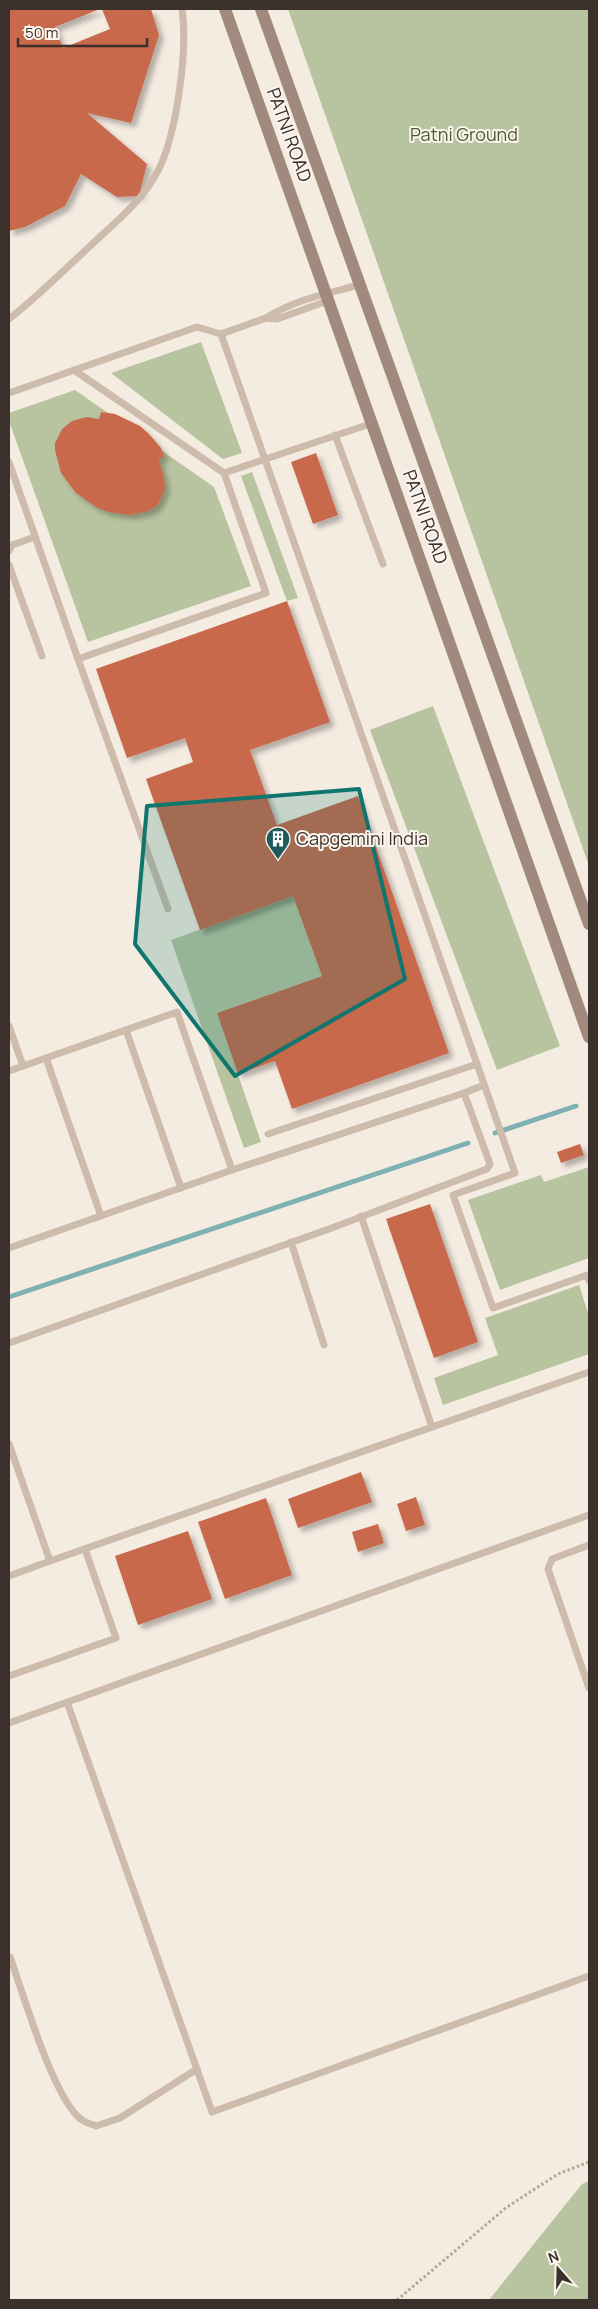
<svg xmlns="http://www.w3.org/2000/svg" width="598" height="2309" font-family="Manrope,sans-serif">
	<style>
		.green { fill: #b8c4a0 }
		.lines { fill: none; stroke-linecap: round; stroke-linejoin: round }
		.stream { stroke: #7fb0b2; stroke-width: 5 }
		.building { fill: #c8694b; filter: url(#shadow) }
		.path { stroke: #b9a596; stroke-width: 3; stroke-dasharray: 2.5 2.5; stroke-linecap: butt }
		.lane { stroke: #cdbbac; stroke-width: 7 }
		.secondary { stroke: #a18a7d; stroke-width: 12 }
		.marked { fill: #0f766e; fill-opacity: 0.2; stroke: #0f766e; stroke-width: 4; stroke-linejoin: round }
		.labels { text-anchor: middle; stroke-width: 4; stroke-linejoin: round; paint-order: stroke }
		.street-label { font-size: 18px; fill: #3b302b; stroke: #fbf5ee }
		.park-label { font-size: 18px; fill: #4a5a2e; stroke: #fbf5ee }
		.poi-label { font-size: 18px; fill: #3b302b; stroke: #fbf5ee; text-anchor: start }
	</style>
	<defs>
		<filter id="shadow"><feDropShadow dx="4.5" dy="4.5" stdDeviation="2.5" flood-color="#0004"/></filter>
	</defs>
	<rect width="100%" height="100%" fill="#f4ebe1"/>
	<g class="green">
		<path d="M288,9H589V866Z"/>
		<path d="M201,342L242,453L223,459L111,373Z"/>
		<path d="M75,390L214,487L251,586L88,642L9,421V413Z"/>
		<path d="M252,472L298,598L287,601L241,476Z"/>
		<path d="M433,706L560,1046L497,1070L370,730Z"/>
		<path d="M293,896L322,976L217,1013L261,1142L244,1148L171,940Z"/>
		<path d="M589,1167V1258L500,1290L468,1200L541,1175L544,1182Z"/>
		<path d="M579,1285L589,1316V1354L443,1405L434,1378L498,1355L485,1318Z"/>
		<path d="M589,2181V2300H489L582,2184Z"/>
	</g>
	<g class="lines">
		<g class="stream">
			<path d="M495,1133L576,1106"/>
			<path d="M9,1297L468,1143"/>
		</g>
	</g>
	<g class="building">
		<path d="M9,9H100L55,27L63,48L110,29L102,9H151L159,35L131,123L87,113L147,164L139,196L117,197L81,174L65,206L25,227L9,231Z"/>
		<path d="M101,412L115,414L140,426L149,434L161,448L164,456L159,460L164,478L165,489L158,505L149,511L130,515L108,512L96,507L76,493L61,473L55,450V443L62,429L72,421L79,419L87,417L99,419Z"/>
		<path d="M316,453L338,515L313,524L291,462Z"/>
		<path d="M287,601L330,722L250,750L277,825L358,796L449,1053L292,1109L275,1061L238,1074L217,1013L322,976L293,896L200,930L146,779L193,762L185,738L127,758L96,669Z"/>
		<path d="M580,1144L584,1155L561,1163L557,1152Z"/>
		<path d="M430,1204L478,1342L434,1358L386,1219Z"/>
		<path d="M361,1472L372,1502L298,1528L288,1499Z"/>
		<path d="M416,1497L425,1525L406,1531L397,1504Z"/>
		<path d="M266,1498L292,1575L225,1599L198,1522Z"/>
		<path d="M378,1524L384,1543L358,1552L352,1532Z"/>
		<path d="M188,1531L212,1599L138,1625L115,1556Z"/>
	</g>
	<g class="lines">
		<path class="path" d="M397,2300L507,2207L558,2174L589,2162"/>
		<g class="lane">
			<path d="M330,300L277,319L266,318C293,300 329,293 359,285"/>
			<path d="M9,319C37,297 62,272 88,248C113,224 143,201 159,169C177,131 188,50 182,9"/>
			<path d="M221,334L477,1064L268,1134"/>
			<path d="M74,370L224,473L373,423"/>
			<path d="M9,393L197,327L221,334L266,318"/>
			<path d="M335,435L383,564"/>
			<path d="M9,462L78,659"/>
			<path d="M9,551L12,545L35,537"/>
			<path d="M9,565L42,656"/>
			<path d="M168,909L78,659L266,593L224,473"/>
			<path d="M9,1026L23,1066"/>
			<path d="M126,1030L181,1188"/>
			<path d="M46,1058L101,1216"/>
			<path d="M477,1064L515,1173L453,1195L493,1308L587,1275L589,1281"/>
			<path d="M9,1071L177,1012L232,1170L9,1248"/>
			<path d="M464,1093L484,1085"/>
			<path d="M361,1216L432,1427"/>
			<path d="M291,1242L324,1345"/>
			<path d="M9,1343L329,1229L487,1169L490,1164L464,1093L232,1170"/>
			<path d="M9,1444L50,1561L589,1372"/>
			<path d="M589,1545L552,1559L548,1569L589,1688"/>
			<path d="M9,1576L50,1561"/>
			<path d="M9,1676L116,1638L85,1549"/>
			<path d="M67,1702L212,2112L589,1976"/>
			<path d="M9,1723L589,1515"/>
			<path d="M10,1957C23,1993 54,2101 82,2120C86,2123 92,2124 96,2126L120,2118L197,2069"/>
		</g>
		<g class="secondary">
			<path d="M225,9L589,1037"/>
			<path d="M261,9L589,924"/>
		</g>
	</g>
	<path class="marked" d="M359,789L405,979L235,1076L135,944L147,806Z"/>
	<defs>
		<symbol id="building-pin" viewBox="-11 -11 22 30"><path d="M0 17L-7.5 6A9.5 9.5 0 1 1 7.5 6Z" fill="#1f5a5e" stroke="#fbf5ee"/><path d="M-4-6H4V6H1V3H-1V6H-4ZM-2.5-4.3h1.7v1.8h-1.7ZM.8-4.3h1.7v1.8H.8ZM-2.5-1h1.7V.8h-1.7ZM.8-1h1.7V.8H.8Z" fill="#fff"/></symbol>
	</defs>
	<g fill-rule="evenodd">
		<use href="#building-pin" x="264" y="825" width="28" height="38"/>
	</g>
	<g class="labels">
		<g class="street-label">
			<text transform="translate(289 135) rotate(70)" y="6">PATNI ROAD</text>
			<text transform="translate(425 517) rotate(70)" y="6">PATNI ROAD</text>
		</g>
		<g class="park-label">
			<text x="464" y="141">Patni Ground</text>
		</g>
		<g class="poi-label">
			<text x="296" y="845">Capgemini India</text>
		</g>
	</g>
	<rect width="598" height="2309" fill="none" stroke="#3b302b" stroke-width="20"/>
	<g transform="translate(558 2269) rotate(340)" stroke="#fbf5ee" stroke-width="4" paint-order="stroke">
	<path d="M0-4L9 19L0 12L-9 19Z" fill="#3b302b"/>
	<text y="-8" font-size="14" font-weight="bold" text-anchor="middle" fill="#3b302b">N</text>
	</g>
	<path d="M18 38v8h129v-8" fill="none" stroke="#3b302b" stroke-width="2.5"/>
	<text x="25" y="38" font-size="15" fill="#3b302b" stroke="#fbf5ee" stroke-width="4" paint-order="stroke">50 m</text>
</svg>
